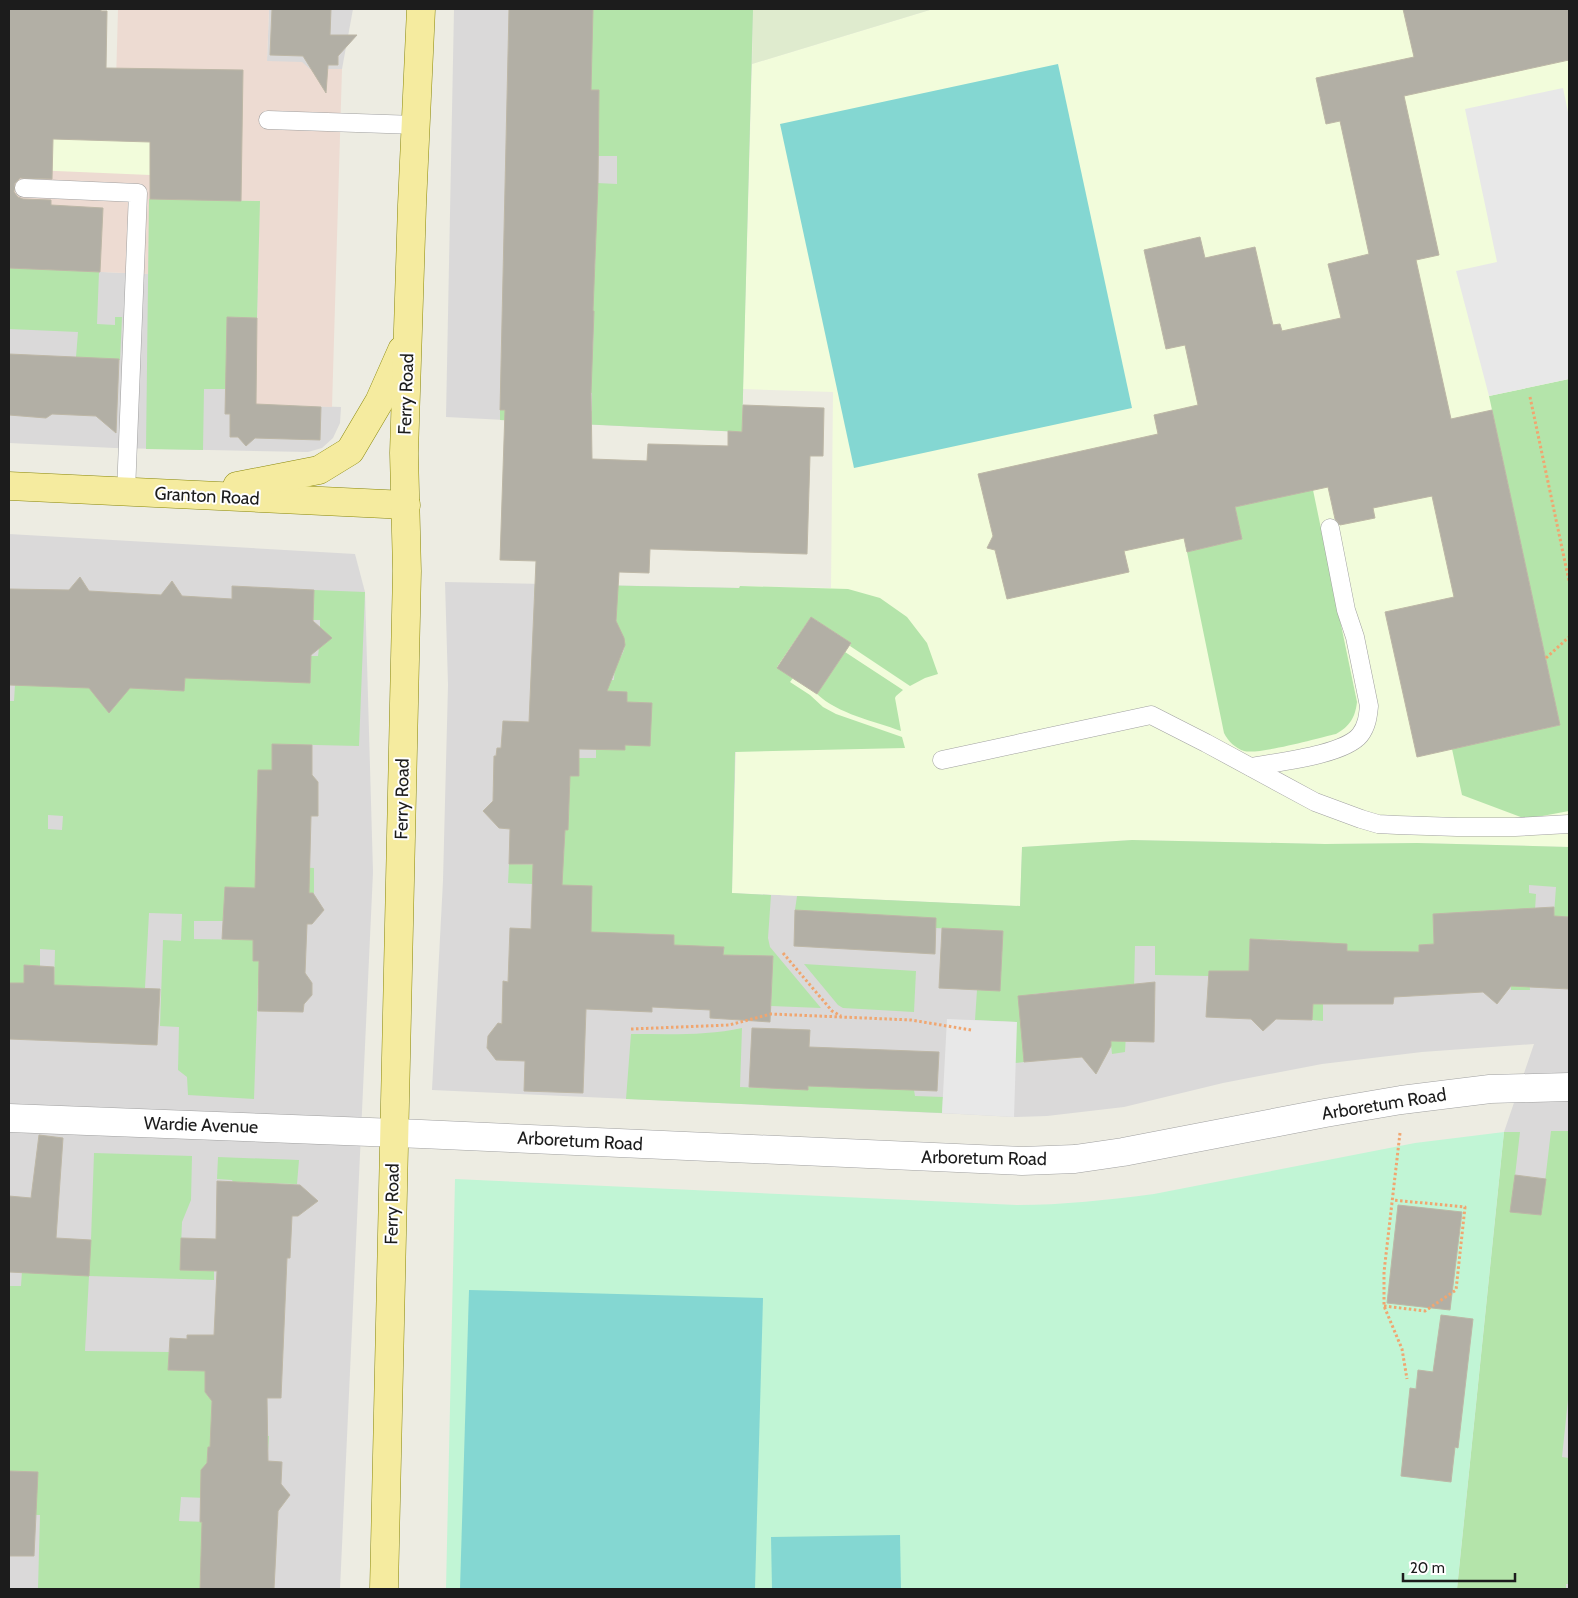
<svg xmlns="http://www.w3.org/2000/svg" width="1578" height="1598" font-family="Cabin,sans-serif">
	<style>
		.residential { fill: #dad9d9 }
		.commercial { fill: #eddbd2 }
		.education { fill: #f2fcdb }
		.farmland { fill: #dfebce }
		.grass { fill: #b4e4aa; fill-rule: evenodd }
		.park { fill: #c1f5d5 }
		.pitch { fill: #84d7d2 }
		.parking { fill: #e8e8e8 }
		.building { fill: #b2afa5; stroke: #bdb7a6 }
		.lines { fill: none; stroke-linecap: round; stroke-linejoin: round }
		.lane-casing { stroke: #a0a0a0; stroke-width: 19 }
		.street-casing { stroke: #a0a0a0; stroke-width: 29 }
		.primary-casing { stroke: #8a880a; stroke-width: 29 }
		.path { stroke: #f0a670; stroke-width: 3; stroke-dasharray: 2.5 2.5; stroke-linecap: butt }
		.lane { stroke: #fff; stroke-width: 18 }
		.street { stroke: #fff; stroke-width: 28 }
		.primary { stroke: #f5eb9f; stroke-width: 28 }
		.labels { text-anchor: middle; stroke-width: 4; stroke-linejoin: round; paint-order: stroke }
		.street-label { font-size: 18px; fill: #1c1c1c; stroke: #fff }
	</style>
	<rect width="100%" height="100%" fill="#edece2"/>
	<g class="residential">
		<path d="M269,9H353L342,69H310L267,61Z"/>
		<path d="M454,9H753L742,432L446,417Z"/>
		<path d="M149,199L258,289L256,404L341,407L340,423L333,438L322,448L308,452L115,448L9,443V268L148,274Z"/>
		<path d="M9,534L355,554L365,592L373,872L340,1589H9Z"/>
		<path d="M445,582L740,588L732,893L1020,906L1022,847H1569V1589H1457L1504,1132L1534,1044L1422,1052L1322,1064L1223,1083L1124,1107L1047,1116L1014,1117L959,1114L432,1090L443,881L448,685Z"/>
	</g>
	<path class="commercial" d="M118,9H269L267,61L302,62L310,69H342L332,407L256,404L259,201L150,199L148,274L9,268V169L52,170L116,82Z"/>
	<g class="education">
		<path d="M933,9H1569V847L1417,843L1325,844L1132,840L1022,847L1020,906L732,893L740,586L831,588L833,392L743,389L752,64Z"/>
		<path d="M9,78L151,83L150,175L9,169Z"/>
	</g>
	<path class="farmland" d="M753,9H933L752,64Z"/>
	<g class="grass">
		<path d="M592,9H753L742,432L500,420V410L592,411V393L575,392L577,350H593L594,311L576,310L579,268L595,269L597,183L617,184V156H598L591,90Z"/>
		<path d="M149,199L260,201L257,318L227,317L226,350L229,389H204L203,450L146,449Z"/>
		<path d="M9,268L99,272L97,324L115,325V317H122L120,360L76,357L78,332L9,329Z"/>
		<path d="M1569,379V811L1526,819L1462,795L1452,749L1560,725L1489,396Z"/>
		<path d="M1313,490L1357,702C1355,718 1350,726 1336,734C1318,738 1259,755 1244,751C1235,748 1228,741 1224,733L1187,552L1242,539L1235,507Z"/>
		<path d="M535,584L739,588L740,586L848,589L880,598L907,617L927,643L938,674L925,678L910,686L850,646L851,643L811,617L777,667L793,678L790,682L810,695L823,707L836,714L902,737L905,748L735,752L732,893L771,895L768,938L770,947L821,1008L771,1006L773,956L723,955L724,948L674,945V935L635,933L586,938L532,884L508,883L509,864L553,865L558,854L564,853L565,830H568L570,776H578L579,758H596V749L625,750V745H650L651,703L627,702V692L531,689V667L564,669V678L614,680L615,662C628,653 627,637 616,627L617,602L534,599Z"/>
		<path d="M314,590L365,592L359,746L272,744V770L256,865L314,868V893L279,892V889L225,887L223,921H194V939L253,940V961H262L258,983L254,1099L188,1095L187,1077L178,1070L179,1027L160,1026L163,940L181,941L182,914L149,913L144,1006L132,988L54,985L55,950L40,949V966L24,965V983H9V701H14L15,685L90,664L99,700L104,706L114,707L121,666L152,690L184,691L189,596L195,597L194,637L310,683L311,656H318L319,648L326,643V633L320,628V620H313ZM48,815L63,816L62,830L48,829Z"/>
		<path d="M845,652L903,690L896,696L895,698L901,731C874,721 838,714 817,694Z"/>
		<path d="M1132,840L1325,844L1417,843L1569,847V917H1560L1553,927L1556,887L1529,885V893L1536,894L1534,926H1525L1530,990H1511L1510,965L1513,909L1433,914L1434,944L1419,945L1420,991L1394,962V951H1347L1323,1004V1021L1312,1020L1314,948L1290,947V940L1250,939L1249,987L1225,971H1210L1209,976L1155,975V946H1135L1133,1034H1126L1125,1052L1112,1054L1105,987L1033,994L1037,1031L1022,1033L1024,1062L1015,1063L1016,1022L975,1020L977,990L1000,991L1003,931L935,928V918L795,910L797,896L1020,906L1022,847Z"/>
		<path d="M804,964L916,971L914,1012L843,1008L838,1005Z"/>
		<path d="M742,1028L740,1087L807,1090L808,1086L914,1090L915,1096L943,1097L942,1113L626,1099L631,1034C667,1034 707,1036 742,1028Z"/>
		<path d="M1551,1131H1569V1390L1562,1457L1569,1458V1584H1566V1589H1457L1504,1132H1520L1511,1211L1541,1215Z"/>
		<path d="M94,1153L192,1156L191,1200L182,1222L180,1270L214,1271V1280L89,1276L85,1351L169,1352L168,1370L199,1371L205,1367L209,1378L205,1383V1392L208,1396L212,1397L211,1422L243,1435L269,1436L268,1450L208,1447L207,1466L201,1471C201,1481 205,1487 206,1498L181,1497L179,1521L207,1522L202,1555L200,1589H38L40,1515H35L37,1472L9,1471V1286H21L22,1271L91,1240Z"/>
		<path d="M218,1157L299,1160L297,1184L233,1182L232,1180L217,1179Z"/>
	</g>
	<path class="park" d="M1504,1132L1457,1589H446L455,1179L1017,1205C1063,1205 1108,1200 1154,1194L1415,1143Z"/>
	<g class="pitch">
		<path d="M1058,64L1132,408L854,468L780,124Z"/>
		<path d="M469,1290L763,1298L755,1589H460Z"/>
		<path d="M900,1535L901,1589H772L771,1537Z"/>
	</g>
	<g class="parking">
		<path d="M1563,88L1569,117V379L1489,396L1456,271L1497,262L1465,109Z"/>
		<path d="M947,1019L1017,1022L1014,1117L942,1113Z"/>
	</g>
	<g class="building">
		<path d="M9,9H101V11H107L106,68L243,70L241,201L150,199V142L53,139L52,179L20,178L15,183L14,192L18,197L23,199L51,200V205L103,208L100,272L9,268Z"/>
		<path d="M272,9H331L330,35H357L338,56V65H328L326,93L303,56L270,55Z"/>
		<path d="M509,9H593L591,90H599L598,183L593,311H594L591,393L592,459L647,461L648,444L728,446V431L742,432L743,405L824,408L823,456H810L807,554L650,549L649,573L619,572L616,621L624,638L625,645L607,691L627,692V702L652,703L650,746L625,745V750L579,749V776H570L568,830H565L562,885L592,886L591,932L674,935V945L724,947L723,955L773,956L770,1022L710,1018V1010L652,1007V1012L586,1009L583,1093L524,1091L525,1061L496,1060L487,1048L488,1036L498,1023L502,1024L503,981L508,982L510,928L531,929L533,864H509L510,829L499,828L483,811L493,801L494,756H496L497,748H501L503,721L529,722L536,561L500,560L505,410H500Z"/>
		<path d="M1403,9H1569V60L1404,96L1439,255L1416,260L1451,419L1492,410L1560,725L1417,757L1385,612L1454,597L1432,496L1373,508L1375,518L1340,525L1335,519L1328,487L1235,507L1242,539L1187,552L1184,538L1124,551L1129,572L1007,599L995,550L987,548L993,536L978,474L1158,434L1154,415L1198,405L1185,345L1166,349L1144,250L1200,237L1205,258L1255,247L1273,325L1280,324L1282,331L1341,318L1328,264L1369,254L1340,121L1326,124L1316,78L1414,57Z"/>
		<path d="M227,317L257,318L256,404L321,407L320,440L255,438L246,446L238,437H230V414H225Z"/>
		<path d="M9,354L119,359L116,433L96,416L52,414L46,418L9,415Z"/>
		<path d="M80,577L89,591L124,593L161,595L172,581L182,596L232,599V586L314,590L313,621L332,638L311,655L310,683L185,678L184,691L130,688L109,713L89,688L9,685V589L69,590Z"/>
		<path d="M811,617L851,643L817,694L777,668Z"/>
		<path d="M272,744L312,745V775L318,782V816H311L309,893H313L324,910L312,924H307L305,973L312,983V995L304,1004L303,1012L258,1011L259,961H253V940L222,939L225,887L255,888L258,770H272Z"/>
		<path d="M1554,907V916L1569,917V989L1511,986L1497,1004L1483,992L1394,997L1393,1004H1313L1312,1020L1276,1019L1263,1031L1251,1019L1206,1017L1209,971H1249L1250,939L1347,944V951L1419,952V945L1434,944L1433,914Z"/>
		<path d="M795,910L936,918L935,954L794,946Z"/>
		<path d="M942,928L1003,931L1000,991L939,988Z"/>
		<path d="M24,965L54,967V985L160,989L157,1045L9,1039V983H24Z"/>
		<path d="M1155,982L1154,1042L1111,1041V1046L1096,1074L1082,1057L1024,1062L1018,996Z"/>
		<path d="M752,1028L810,1030L809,1047L939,1052L937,1091L808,1086V1090L749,1087Z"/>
		<path d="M39,1135L63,1138L56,1238L91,1240L89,1276L9,1272V1196L31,1198Z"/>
		<path d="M1515,1175L1546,1179L1541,1215L1510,1212Z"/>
		<path d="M217,1181L300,1185L318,1201L298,1216H292L290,1258H287L281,1398H267L268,1461L282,1462L281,1484L290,1495L278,1511L274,1589H200L202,1522H200L201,1470L207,1463L208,1447H210L212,1401L205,1392V1371L168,1370L170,1338L187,1339V1335H214L217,1271L180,1270L181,1238L216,1239Z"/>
		<path d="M1398,1205L1462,1212L1450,1310L1387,1303Z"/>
		<path d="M1441,1315L1473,1319L1458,1448L1455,1447L1451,1482L1401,1476L1410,1388L1416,1389L1418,1370L1433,1372Z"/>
		<path d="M9,1471L38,1472L34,1556H9Z"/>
	</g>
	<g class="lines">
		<defs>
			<g id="lane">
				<path d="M268,120L416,125"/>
				<path d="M24,188L138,193L126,492"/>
				<path d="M942,760L1151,715L1206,743L1315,802L1361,819L1378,824L1397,825L1457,827H1515L1569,824"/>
				<path d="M1251,767C1277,762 1344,755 1360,735C1367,726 1368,716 1369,706L1355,637L1346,610L1330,528"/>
			</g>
			<path id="street" d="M9,1118L421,1134L1022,1161L1075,1159L1123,1152L1325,1113L1401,1100L1490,1089L1569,1087"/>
			<g id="primary">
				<path d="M9,486L406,505"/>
				<path d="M237,486L319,470L350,451L379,402L402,350"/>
				<path d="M384,1589L407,571L404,453L412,205L421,9"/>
			</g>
		</defs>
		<use href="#lane" class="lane-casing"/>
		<use href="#street" class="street-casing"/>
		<use href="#primary" class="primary-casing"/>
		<g class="path">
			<path d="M1530,397L1569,581"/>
			<path d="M1546,658L1569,637"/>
			<path d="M783,953L832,1011L841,1016"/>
			<path d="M631,1029L729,1025L771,1014L911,1020L971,1030"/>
			<path d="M1400,1133L1384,1272V1306L1402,1349L1407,1379"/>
			<path d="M1384,1306L1425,1311L1456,1290L1465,1207L1393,1200"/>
		</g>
		<use href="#lane" class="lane"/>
		<use href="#street" class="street"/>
		<use href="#primary" class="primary"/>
	</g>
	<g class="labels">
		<g class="street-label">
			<text transform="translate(406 394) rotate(-88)" y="6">Ferry Road</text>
			<text transform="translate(207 496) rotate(3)" y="6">Granton Road</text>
			<text transform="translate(402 799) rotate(-89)" y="6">Ferry Road</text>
			<text transform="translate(1384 1104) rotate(-9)" y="6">Arboretum Road</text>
			<text transform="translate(201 1125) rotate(2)" y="6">Wardie Avenue</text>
			<text transform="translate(580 1141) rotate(3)" y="6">Arboretum Road</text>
			<text transform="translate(984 1158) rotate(1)" y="6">Arboretum Road</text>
			<text transform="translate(392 1204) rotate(-89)" y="6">Ferry Road</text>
		</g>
	</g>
	<rect width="1578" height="1598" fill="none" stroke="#1c1c1c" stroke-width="20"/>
	<path d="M1403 1573v8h112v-8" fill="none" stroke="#1c1c1c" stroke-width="2.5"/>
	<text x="1410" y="1573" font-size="15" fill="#1c1c1c" stroke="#ffffff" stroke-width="4" paint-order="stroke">20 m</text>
</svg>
